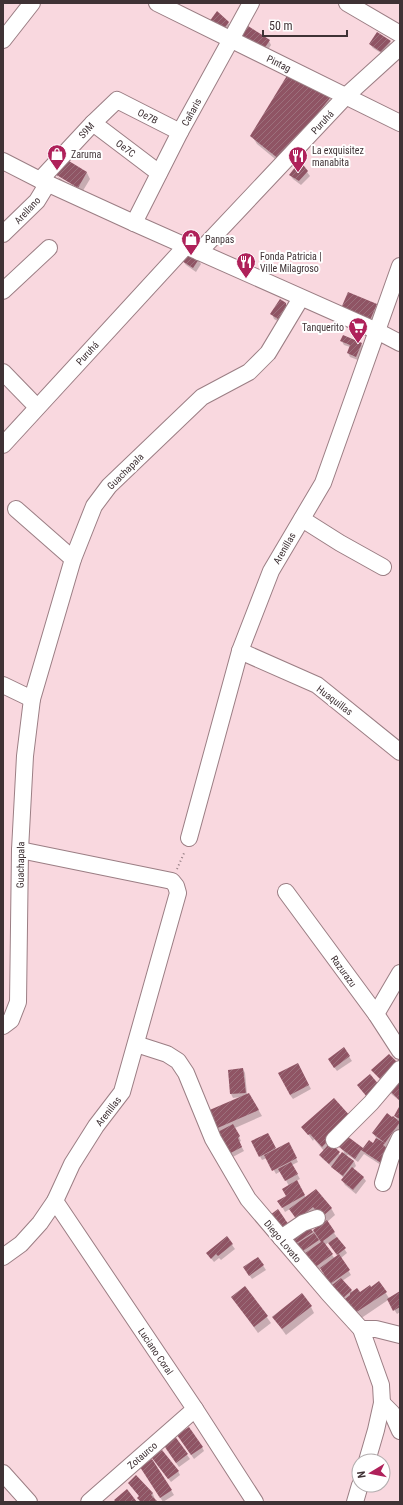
<svg xmlns="http://www.w3.org/2000/svg" width="403" height="1505" font-family="'Roboto Condensed',sans-serif">
	<style>
		.shadow { fill: #0003; fill-rule: evenodd }
		.building { fill: url(#building-hatch) }
		.lines { fill: none; stroke-linecap: round; stroke-linejoin: round }
		.minor-casing { stroke: #9b7e84; stroke-width: 18 }
		.path { stroke: #937d82; stroke-width: 2; stroke-dasharray: 1 3; stroke-linecap: butt }
		.minor { stroke: #fff; stroke-width: 16 }
		.labels { text-anchor: middle; stroke-width: 4; stroke-linejoin: round; paint-order: stroke }
		.street-label { font-size: 10px; fill: #3f3235; stroke: #fff }
		.poi-label { font-size: 10px; fill: #3f3235; stroke: #fff; text-anchor: start }
	</style>
	<defs>
		<pattern id="building-hatch" width="6" height="6" patternUnits="userSpaceOnUse"><rect width="6" height="6" fill="#8f5464"/><path d="M-1 1l2-2M0 6l6-6M5 7l2-2" fill="none" stroke="#9c707c"/></pattern>
	</defs>
	<rect width="100%" height="100%" fill="#f9d8df"/>
	<g class="shadow">
		<path d="M228,23L231,27L226,33L213,26Z"/>
		<path d="M269,41L271,45L266,53L245,42Z"/>
		<path d="M390,42L392,46L384,55L373,48L370,44Z"/>
		<path d="M329,98L334,107L286,168L257,144L252,136Z"/>
		<path d="M64,159L87,173L90,179L81,194L60,181L58,177L81,192L82,190L58,175V177L56,174Z"/>
		<path d="M307,172L310,176L301,185L293,179L290,175Z"/>
		<path d="M198,260L201,264L196,272L186,265L183,261Z"/>
		<path d="M285,304L288,308L281,323L274,319L272,314Z"/>
		<path d="M376,305L380,312L373,326L344,319Z"/>
		<path d="M341,340L361,344L364,348L358,360L350,357L348,353L350,347L344,345Z"/>
		<path d="M344,1049L352,1061L337,1071L331,1063Z"/>
		<path d="M298,1064L311,1089L293,1099L290,1095Z"/>
		<path d="M243,1069L245,1073L247,1094H249L262,1116L235,1128L241,1141L239,1142L244,1151L229,1159L214,1130L240,1097L233,1098L231,1094Z"/>
		<path d="M400,1075V1101L390,1093Z"/>
		<path d="M334,1099L333,1147L341,1156L344,1152L340,1147L364,1149L373,1144L377,1139L373,1133L398,1121L395,1116L400,1107V1129L386,1148L384,1167L364,1154L358,1162L348,1155L346,1156L354,1161L356,1166L353,1169L363,1177L366,1181L356,1194L345,1185L342,1180L344,1178L323,1159L320,1155L324,1151L314,1139L313,1141L303,1127Z"/>
		<path d="M267,1134L276,1150L291,1148L298,1162L292,1165L300,1179L296,1181L306,1198L331,1208L335,1215L327,1222L347,1253L341,1258L351,1275L342,1281L352,1292L360,1293L371,1288L379,1283L389,1298L400,1292V1312L397,1314L388,1300L360,1319L347,1301L345,1303L321,1268L317,1271L291,1236L312,1232L326,1222L318,1213L301,1226L290,1209L285,1212L279,1201L287,1196L289,1186L281,1171L276,1174L267,1158L262,1160L252,1142ZM329,1242L339,1256L335,1259L325,1245Z"/>
		<path d="M227,1238L235,1249L221,1260L219,1258L214,1262L210,1257Z"/>
		<path d="M258,1258L266,1270L252,1279L247,1272Z"/>
		<path d="M245,1287L271,1323L258,1333L232,1297Z"/>
		<path d="M311,1307L314,1313L286,1335L273,1317Z"/>
		<path d="M174,1437L190,1459L179,1467L166,1449Z"/>
		<path d="M181,1440L202,1447L204,1451L194,1459Z"/>
		<path d="M152,1460L174,1495L163,1502L144,1471Z"/>
		<path d="M156,1463L178,1471L180,1475L171,1482Z"/>
		<path d="M136,1476L153,1494L156,1502H141L138,1498L140,1497L129,1483Z"/>
	</g>
	<g class="building">
		<path d="M217,11L229,22L224,29L209,22Z"/>
		<path d="M248,26L270,40L264,49L241,38Z"/>
		<path d="M377,32L391,41L381,52L369,44Z"/>
		<path d="M288,74L330,98L280,160L250,136Z"/>
		<path d="M64,158L87,172L78,188L55,174Z"/>
		<path d="M300,161L308,171L299,181L289,175Z"/>
		<path d="M186,254L199,259L193,268L182,261Z"/>
		<path d="M348,292L377,304L370,320L339,313Z"/>
		<path d="M280,299L286,303V306L278,319L270,314Z"/>
		<path d="M343,335L362,343L356,357L347,353L350,345L340,341Z"/>
		<path d="M344,1047L350,1056L334,1068L328,1059Z"/>
		<path d="M389,1054L400,1065L383,1082L371,1070Z"/>
		<path d="M298,1063L309,1085L290,1095L278,1073Z"/>
		<path d="M243,1068L246,1093L230,1094L228,1070Z"/>
		<path d="M400,1073V1099L399,1100L387,1088Z"/>
		<path d="M370,1074L380,1086L367,1097L357,1085Z"/>
		<path d="M249,1093L259,1110L213,1130L205,1112Z"/>
		<path d="M334,1098L351,1117L322,1147L310,1134L308,1135L301,1127Z"/>
		<path d="M400,1105V1119L394,1116Z"/>
		<path d="M387,1113L392,1117L393,1116L400,1122L385,1143L372,1133Z"/>
		<path d="M233,1124L240,1136L238,1138L242,1147L225,1156L214,1134Z"/>
		<path d="M268,1133L276,1148L259,1157L251,1141Z"/>
		<path d="M347,1136L363,1148L369,1140L373,1143L376,1138L385,1143L383,1145L388,1149L381,1163L361,1150L355,1159L339,1147Z"/>
		<path d="M289,1142L297,1158L272,1171L264,1155Z"/>
		<path d="M330,1143L340,1152L329,1164L319,1155Z"/>
		<path d="M342,1152L354,1161L343,1176L331,1167Z"/>
		<path d="M291,1162L298,1174L285,1181L278,1169Z"/>
		<path d="M352,1167L364,1177L353,1190L341,1180Z"/>
		<path d="M297,1180L305,1195L282,1208L277,1201L286,1196L282,1189Z"/>
		<path d="M316,1189L332,1208L322,1217L313,1207L297,1220L289,1209Z"/>
		<path d="M278,1209L291,1228L283,1234L270,1215Z"/>
		<path d="M327,1220L335,1232L323,1241L333,1254L314,1268L304,1254L321,1242L313,1230Z"/>
		<path d="M308,1224L313,1232L295,1244L289,1236Z"/>
		<path d="M314,1233L319,1240L300,1253L295,1245Z"/>
		<path d="M227,1236L233,1244L218,1256L216,1254L211,1259L206,1253Z"/>
		<path d="M337,1237L346,1248L337,1255L328,1243Z"/>
		<path d="M339,1254L350,1270L330,1284L320,1268Z"/>
		<path d="M258,1257L264,1265L249,1276L243,1267Z"/>
		<path d="M341,1278L352,1290L342,1299L331,1286Z"/>
		<path d="M379,1281L387,1292L355,1313L345,1299L350,1295V1293L357,1288L360,1292L370,1285L371,1287Z"/>
		<path d="M245,1286L268,1316L254,1327L231,1297Z"/>
		<path d="M400,1291V1307L393,1311L387,1299Z"/>
		<path d="M302,1293L312,1306L282,1329L272,1317Z"/>
		<path d="M189,1427L203,1447L191,1455L177,1435Z"/>
		<path d="M174,1435L188,1454L176,1463L163,1444Z"/>
		<path d="M162,1450L179,1471L168,1479L152,1458Z"/>
		<path d="M152,1459L172,1490L160,1498L140,1467Z"/>
		<path d="M136,1475L153,1493L151,1495L157,1501L156,1502H141L137,1498L139,1496L128,1483Z"/>
		<path d="M127,1489L137,1502H116L114,1500Z"/>
	</g>
	<g class="lines">
		<defs>
			<g id="minor">
				<path d="M157,3L400,123"/>
				<path d="M347,3L400,34"/>
				<path d="M3,40L32,3"/>
				<path d="M93,123L159,173"/>
				<path d="M3,161L40,180L134,223L377,331L400,343"/>
				<path d="M40,180L93,123L117,100L180,132"/>
				<path d="M134,223L180,132L251,3"/>
				<path d="M3,234L37,201L48,183"/>
				<path d="M199,252L346,96L400,47"/>
				<path d="M3,291L49,248"/>
				<path d="M3,372L37,407"/>
				<path d="M3,445L186,246"/>
				<path d="M16,509L73,559"/>
				<path d="M302,519L340,543L383,567"/>
				<path d="M240,651L317,685L400,752"/>
				<path d="M3,685L32,699L73,559L94,506L109,486L202,397L249,372L268,353L301,298"/>
				<path d="M189,838L240,651L271,571L323,483L400,266"/>
				<path d="M286,892L376,1014L400,1051"/>
				<path d="M376,1014L400,973"/>
				<path d="M3,1026L11,1020L18,1002L20,850L25,756L32,699"/>
				<path d="M136,1044L167,1054L178,1061L186,1073L213,1139L248,1199L329,1294L361,1329L381,1385L382,1403L376,1430L367,1461"/>
				<path d="M334,1140L371,1103L400,1069"/>
				<path d="M383,1183L391,1157L400,1138"/>
				<path d="M55,1201L195,1409L255,1502"/>
				<path d="M281,1238L303,1223L317,1218"/>
				<path d="M3,1257L21,1244L40,1223L55,1201L72,1164L96,1126L122,1092L178,893L176,886L172,881L20,850"/>
				<path d="M361,1329H376L400,1335"/>
				<path d="M382,1403L392,1413L400,1431"/>
				<path d="M3,1473L29,1502"/>
				<path d="M89,1502L195,1409"/>
				<path d="M355,1502L360,1485"/>
			</g>
		</defs>
		<use href="#minor" class="minor-casing"/>
		<path class="path" d="M177,869L185,851"/>
		<use href="#minor" class="minor"/>
	</g>
	<defs>
		<symbol id="shop-pin" viewBox="-11 -11 22 30"><path d="M0 17L-7.5 6A9.5 9.5 0 1 1 7.5 6Z" fill="#af215a" stroke="#fff"/><path d="M-5-2.5h2.3a2.7 3.5 0 0 1 5.4 0H5L5.5 6h-11ZM-1.5-2.5h3a1.5 2.3 0 0 0-3 0Z" fill="#fff"/></symbol>
		<symbol id="restaurant-pin" viewBox="-11 -11 22 30"><path d="M0 17L-7.5 6A9.5 9.5 0 1 1 7.5 6Z" fill="#af215a" stroke="#fff"/><path d="M-5-6h1v4h1v-4h1v4h1v-4h1v5L-1.5 .5V6h-2V.5L-5-1ZM5-6V6H3V1.5H1.5Q1.5-4 5-6Z" fill="#fff"/></symbol>
		<symbol id="supermarket-pin" viewBox="-11 -11 22 30"><path d="M0 17L-7.5 6A9.5 9.5 0 1 1 7.5 6Z" fill="#af215a" stroke="#fff"/><path d="M-6-5.5h2.5l.6 2H6L4.5 2H-2.5L-4.4-4H-6ZM-1.5 3.2a1.3 1.3 0 1 0 .1 0ZM3 3.2a1.3 1.3 0 1 0 .1 0Z" fill="#fff"/></symbol>
	</defs>
	<g fill-rule="evenodd">
		<use href="#shop-pin" x="46" y="143" width="22" height="30"/>
		<use href="#restaurant-pin" x="287" y="145" width="22" height="30"/>
		<use href="#shop-pin" x="180" y="228" width="22" height="30"/>
		<use href="#restaurant-pin" x="235" y="251" width="22" height="30"/>
		<use href="#supermarket-pin" x="347" y="316" width="22" height="30"/>
	</g>
	<g class="labels">
		<g class="street-label">
			<text transform="translate(279 63) rotate(26)" y="4">Pintag</text>
			<text transform="translate(191 112) rotate(-61)" y="4">Cañaris</text>
			<text transform="translate(148 116) rotate(27)" y="4">Oe7B</text>
			<text transform="translate(322 122) rotate(-47)" y="4">Puruhá</text>
			<text transform="translate(86 130) rotate(-47)" y="4">S9M</text>
			<text transform="translate(126 148) rotate(37)" y="4">Oe7C</text>
			<text transform="translate(27 210) rotate(-47)" y="4">Arellano</text>
			<text transform="translate(87 353) rotate(-47)" y="4">Puruhá</text>
			<text transform="translate(125 471) rotate(-45)" y="4">Guachapala</text>
			<text transform="translate(284 548) rotate(-60)" y="4">Arenillas</text>
			<text transform="translate(335 700) rotate(37)" y="4">Huaquillas</text>
			<text transform="translate(20 865) rotate(-89)" y="4">Guachapala</text>
			<text transform="translate(344 971) rotate(54)" y="4">Razurazu</text>
			<text transform="translate(108 1111) rotate(-52)" y="4">Arenillas</text>
			<text transform="translate(283 1241) rotate(50)" y="4">Diego Lovato</text>
			<text transform="translate(156 1351) rotate(56)" y="4">Luciano Coral</text>
			<text transform="translate(142 1455) rotate(-41)" y="4">Zotaurco</text>
		</g>
		<g class="poi-label">
			<text x="312" y="154">La exquisitez<tspan x="312" dy="12">manabita</tspan></text>
			<text x="71" y="158">Zaruma</text>
			<text x="205" y="243">Panpas</text>
			<text x="260" y="260">Fonda Patricia |<tspan x="260" dy="12">Ville Milagroso</tspan></text>
			<text x="344" y="331" text-anchor="end">Tanquerito</text>
		</g>
	</g>
	<rect width="403" height="1505" fill="none" stroke="#3f3235" stroke-width="8"/>
	<g transform="translate(371 1473) rotate(260)"><circle r="19" fill="#ffffff" stroke="#b2adae"/>
	<path d="M0-3L7 15L0 10L-7 15Z" fill="#af215a"/>
	<text y="-6" font-size="11" font-weight="bold" text-anchor="middle" fill="#3f3235">N</text>
	</g>
	<path d="M263 30v6h84v-6" fill="none" stroke="#3f3235" stroke-width="2"/>
	<text x="269" y="30" font-size="12" fill="#3f3235" stroke="#ffffff" stroke-width="3" paint-order="stroke">50 m</text>
</svg>
